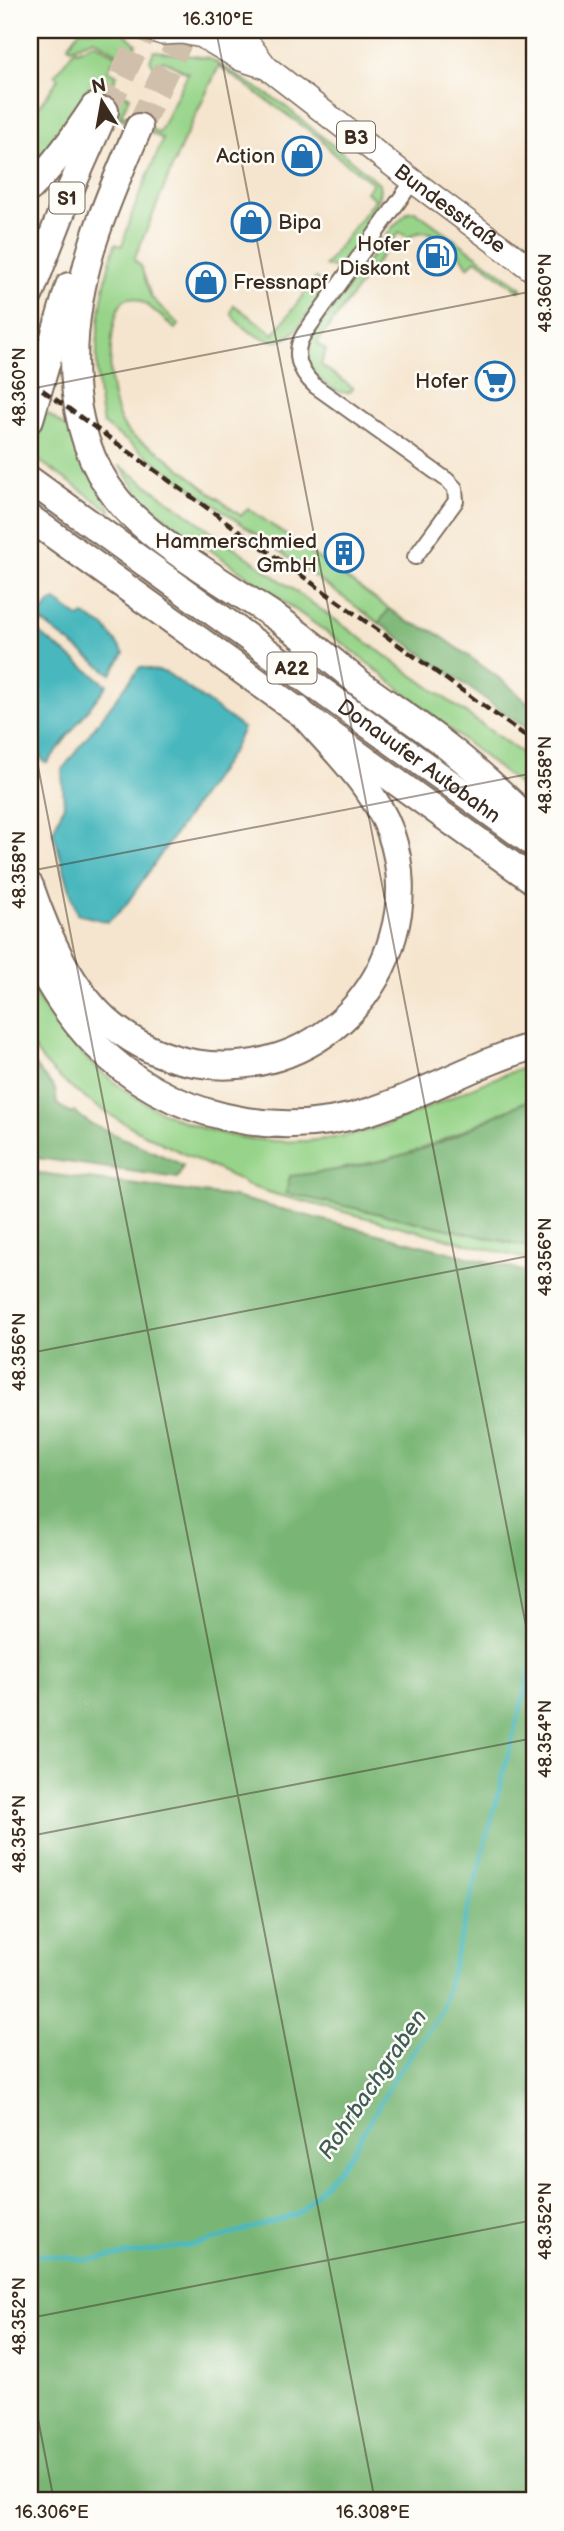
<svg xmlns="http://www.w3.org/2000/svg" width="564" height="2531" font-family="'Balsamiq Sans',sans-serif">
	<style>
		.green { fill: #97d489; stroke: #697f54; stroke-width: 2 }
		.forest { fill: #79b675; stroke: #5a704a; stroke-width: 2 }
		.water { fill: #48b8be; stroke: #42716e; stroke-width: 2 }
		.lines { fill: none; stroke-linecap: round; stroke-linejoin: round }
		.stream { stroke: #48b8be; stroke-width: 4.5 }
		.motorway-tunnel { stroke: #d0c0ab; stroke-width: 26; stroke-dasharray: 26 13; stroke-linecap: butt }
		.minor-casing { stroke: #7c6b5c; stroke-width: 18 }
		.primary-casing { stroke: #7c6b5c; stroke-width: 26 }
		.motorway-casing { stroke: #7c6b5c; stroke-width: 30 }
		.minor { stroke: #fff; stroke-width: 14 }
		.primary { stroke: #fff; stroke-width: 23 }
		.motorway { stroke: #fff; stroke-width: 26 }
		.rail { stroke: #3b2a1e; stroke-width: 4.5; stroke-dasharray: 10 5; stroke-linecap: butt }
		.ticks { fill: none; stroke: #3b2a1e; stroke-width: 2; stroke-opacity: 0.45 }
		.labels { text-anchor: middle; stroke-width: 5; stroke-linejoin: round; paint-order: stroke }
		.shield { fill: #fdfcf7; stroke: #75695f; stroke-width: 2 }
		.shield-label { font-size: 19px; font-weight: bold; fill: #3b2a1e }
		.poi-label { font-size: 21px; fill: #3b2a1e; stroke: #fdfcf7; text-anchor: end }
		.street-label { font-size: 21px; fill: #3b2a1e; stroke: #fdfcf7 }
		.water-label { font-size: 23px; font-style: italic; fill: #405c56; stroke: #fdfcf7 }
		.neatline { fill: none; stroke: #3b2a1e; stroke-width: 2.5 }
		.ticks-label { font-size: 18px; text-anchor: middle; fill: #3b2a1e }
	</style>
	<rect width="100%" height="100%" fill="#fdfcf7"/>
	<filter id="ink" filterUnits="userSpaceOnUse"><feTurbulence type="fractalNoise" baseFrequency=".0143" numOctaves="2"/><feDisplacementMap in="SourceGraphic" scale="14" xChannelSelector="R" yChannelSelector="G"/><feConvolveMatrix kernelMatrix="1 2 1 2 8 2 1 2 1" color-interpolation-filters="sRGB"/></filter>
	<filter id="wash" filterUnits="userSpaceOnUse"><feTurbulence type="fractalNoise" baseFrequency=".00686" numOctaves="4" result="noise"/><feDisplacementMap in="SourceGraphic" scale="28" xChannelSelector="R" yChannelSelector="G"/><feGaussianBlur stdDeviation="1.57" result="paint"/><feColorMatrix in="noise" values="0 0 0 0 0 0 0 0 0 0 0 0 0 0 0 0 0 1.4 0 .05"/><feComposite in="paint" operator="in"/></filter>
	<g filter="url(#wash)">
		<rect width="100%" height="100%" fill="#f5e5ce"/>
		<g class="green">
			<path d="M80,30H121L136,44L129,60L94,39L71,48L68,46Z"/>
			<path d="M94,43L116,55L108,70L117,75L111,87L130,97L121,114L159,133L188,73L163,60L156,70L150,60L154,51L209,58L281,103L379,183C384,202 353,259 337,269L325,266L375,199L366,192L373,183L334,154L321,139L219,66L182,144L134,260L141,266L151,297L179,325L175,329C166,321 144,299 132,298C110,294 109,368 111,384C112,396 117,415 123,425C130,439 149,444 161,453C188,474 214,496 241,516L248,508L389,609L379,623L103,424C91,362 97,304 115,244L122,246L133,211L163,139L82,99L52,146L30,170V119L59,78L55,75L75,49L77,51Z"/>
			<path d="M415,211L522,288L519,291L476,259L468,267C460,249 428,220 409,238L399,232L317,343L326,350L321,365L353,388L350,392C333,396 310,374 307,357C306,349 310,342 314,335L392,228L408,212Z"/>
			<path d="M316,278L322,283C323,296 316,303 309,313C303,320 296,333 287,338C270,348 239,328 231,313L234,305L274,334Z"/>
			<path d="M45,412L75,434L112,512L34,457Z"/>
			<path d="M119,465L534,762V797L349,648L167,519L143,498Z"/>
			<path d="M30,985C99,1108 238,1171 376,1128C430,1111 479,1080 534,1065V1098C492,1115 453,1138 410,1153C384,1162 357,1165 330,1171C315,1175 300,1186 287,1193L534,1248V1261L278,1195L246,1185L240,1180C178,1151 66,1104 31,1044C26,1034 30,998 30,985Z"/>
		</g>
		<g class="forest">
			<path d="M389,609L408,622L435,632L503,681L534,708V734L379,623Z"/>
			<path d="M30,1060L55,1089L57,1104L71,1114L74,1111L89,1123L183,1165L178,1178L30,1157Z"/>
			<path d="M534,1098V1248L286,1193L290,1176C348,1170 404,1159 457,1135C483,1123 507,1109 534,1098Z"/>
			<path d="M30,1172L234,1197L534,1274V2501H30Z"/>
		</g>
		<g class="water">
			<path d="M56,601L80,618L84,615L105,627L124,653L111,674L37,618L51,602Z"/>
			<path d="M30,626L107,685L47,763L44,762L34,746L36,696L30,692Z"/>
			<path d="M140,667L167,673L243,728L233,750L125,906L108,922L77,914L53,831L64,805L62,770Z"/>
		</g>
		<g class="lines">
			<path class="stream" d="M30,2254L89,2260L200,2244L298,2214L350,2155L396,2076L441,2012L534,1656"/>
		</g>
	</g>
	<g filter="url(#ink)">
		<g class="lines">
			<g class="motorway-tunnel">
				<path d="M105,111L144,30"/>
				<path d="M139,127L185,30"/>
			</g>
			<defs>
				<path id="minor" d="M413,181L304,334C292,353 299,371 315,386L447,480L455,488L456,501L415,557"/>
				<g id="primary">
					<path d="M153,30L162,33L182,32L202,36L241,59L266,67"/>
					<path id="s1" d="M233,30L251,47L266,67L413,181L534,271"/>
				</g>
				<g id="motorway">
					<path d="M139,127C123,164 106,202 94,240C68,324 60,427 117,499C151,542 228,585 274,616C305,637 333,662 362,685C389,705 417,723 444,744C476,769 505,796 534,825"/>
					<path d="M30,188C55,164 75,136 94,107"/>
					<path d="M30,294L71,188L105,111"/>
					<path d="M30,419L69,286"/>
					<path id="s2" d="M30,480L534,844"/>
					<path d="M30,518L534,881"/>
					<path d="M30,886C47,935 71,992 113,1026C213,1106 359,1059 393,936C403,902 402,865 390,831C373,785 330,746 298,709"/>
					<path d="M30,949C48,983 68,1017 96,1045C167,1117 275,1142 371,1111C427,1093 478,1062 534,1046"/>
				</g>
			</defs>
			<use href="#minor" class="minor-casing"/>
			<use href="#primary" class="primary-casing"/>
			<use href="#motorway" class="motorway-casing"/>
			<use href="#minor" class="minor"/>
			<use href="#primary" class="primary"/>
			<use href="#motorway" class="motorway"/>
			<path class="rail" d="M30,381L534,742"/>
		</g>
	</g>
	<path class="ticks" d="M216,30L534,1667M30,389L534,291M30,725L375,2501M30,871L534,773M30,1353L534,1255M30,1836L534,1738M30,2318L534,2220M30,2378L54,2501"/>
	<defs>
		<symbol id="shop-ring" viewBox="-11 -11 22 22"><circle r="9.5" fill="#fdfcf7" stroke="#1f6fb2" stroke-width="1.5"/><path d="M-5-2.5h2.3a2.7 3.5 0 0 1 5.4 0H5L5.5 6h-11ZM-1.5-2.5h3a1.5 2.3 0 0 0-3 0Z" fill="#1f6fb2"/></symbol>
		<symbol id="fuel-ring" viewBox="-11 -11 22 22"><circle r="9.5" fill="#fdfcf7" stroke="#1f6fb2" stroke-width="1.5"/><path d="M-5.5-6h7V0h2V4h1.3V-2.5L3-4.5l.8-.8L6-3V5H2.5V1h-1V6h-7ZM-4.2-4.7v3.2H.2V-4.7Z" fill="#1f6fb2"/></symbol>
		<symbol id="supermarket-ring" viewBox="-11 -11 22 22"><circle r="9.5" fill="#fdfcf7" stroke="#1f6fb2" stroke-width="1.5"/><path d="M-6-5.5h2.5l.6 2H6L4.5 2H-2.5L-4.4-4H-6ZM-1.5 3.2a1.3 1.3 0 1 0 .1 0ZM3 3.2a1.3 1.3 0 1 0 .1 0Z" fill="#1f6fb2"/></symbol>
		<symbol id="building-ring" viewBox="-11 -11 22 22"><circle r="9.5" fill="#fdfcf7" stroke="#1f6fb2" stroke-width="1.5"/><path d="M-4-6H4V6H1V3H-1V6H-4ZM-2.5-4.3h1.7v1.8h-1.7ZM.8-4.3h1.7v1.8H.8ZM-2.5-1h1.7V.8h-1.7ZM.8-1h1.7V.8H.8Z" fill="#1f6fb2"/></symbol>
	</defs>
	<g fill-rule="evenodd">
		<use href="#shop-ring" x="280" y="134" width="44" height="44"/>
		<use href="#shop-ring" x="229" y="200" width="44" height="44"/>
		<use href="#fuel-ring" x="415" y="234" width="44" height="44"/>
		<use href="#shop-ring" x="184" y="260" width="44" height="44"/>
		<use href="#supermarket-ring" x="473" y="359" width="44" height="44"/>
		<use href="#building-ring" x="322" y="531" width="44" height="44"/>
	</g>
	<g class="labels">
		<g class="shield">
			<rect x="337" y="121.5" width="38" height="31" rx="5"/>
			<rect x="49.5" y="182.5" width="35" height="31" rx="5"/>
			<rect x="267.5" y="652.5" width="49" height="31" rx="5"/>
		</g>
		<g class="shield-label">
			<text x="356" y="144">B3</text>
			<text x="67" y="205">S1</text>
			<text x="292" y="675">A22</text>
		</g>
		<g class="poi-label">
			<text x="275" y="163">Action</text>
			<text x="278" y="229" text-anchor="start">Bipa</text>
			<text x="410" y="251">Hofer<tspan x="410" dy="24">Diskont</tspan></text>
			<text x="233" y="289" text-anchor="start">Fressnapf</text>
			<text x="468" y="388">Hofer</text>
			<text x="317" y="548">Hammerschmied<tspan x="317" dy="24">GmbH</tspan></text>
		</g>
		<g class="street-label">
			<text dy="7" stroke="none"><textPath href="#s1" startOffset="282">Bundesstraße</textPath></text>
			<text dy="7" stroke="none"><textPath href="#s2" startOffset="480">Donauufer Autobahn</textPath></text>
		</g>
		<g class="water-label">
			<text transform="translate(372 2084) rotate(-56)" y="8">Rohrbachgraben</text>
		</g>
	</g>
	<rect width="564" height="2531" fill="none" stroke="#fdfcf7" stroke-width="77"/>
	<g transform="translate(102 102) rotate(349)" stroke="#fdfcf7" stroke-width="5" paint-order="stroke">
	<path d="M0-5L12 26L0 18L-12 26Z" fill="#3b2a1e"/>
	<text y="-10" font-size="19" font-weight="bold" text-anchor="middle" fill="#3b2a1e">N</text>
	</g>
	<rect x="38" y="38" width="488" height="2454" class="neatline"/>
	<g class="ticks-label">
		<text x="218" y="25">16.310°E</text>
		<text transform="translate(545 293) rotate(-90)" y="6">48.360°N</text>
		<text transform="translate(19 387) rotate(-90)" y="6">48.360°N</text>
		<text transform="translate(545 775) rotate(-90)" y="6">48.358°N</text>
		<text transform="translate(19 870) rotate(-90)" y="6">48.358°N</text>
		<text transform="translate(545 1257) rotate(-90)" y="6">48.356°N</text>
		<text transform="translate(19 1352) rotate(-90)" y="6">48.356°N</text>
		<text transform="translate(545 1739) rotate(-90)" y="6">48.354°N</text>
		<text transform="translate(19 1834) rotate(-90)" y="6">48.354°N</text>
		<text transform="translate(545 2221) rotate(-90)" y="6">48.352°N</text>
		<text transform="translate(19 2316) rotate(-90)" y="6">48.352°N</text>
		<text x="52" y="2518">16.306°E</text>
		<text x="373" y="2518">16.308°E</text>
	</g>
</svg>
